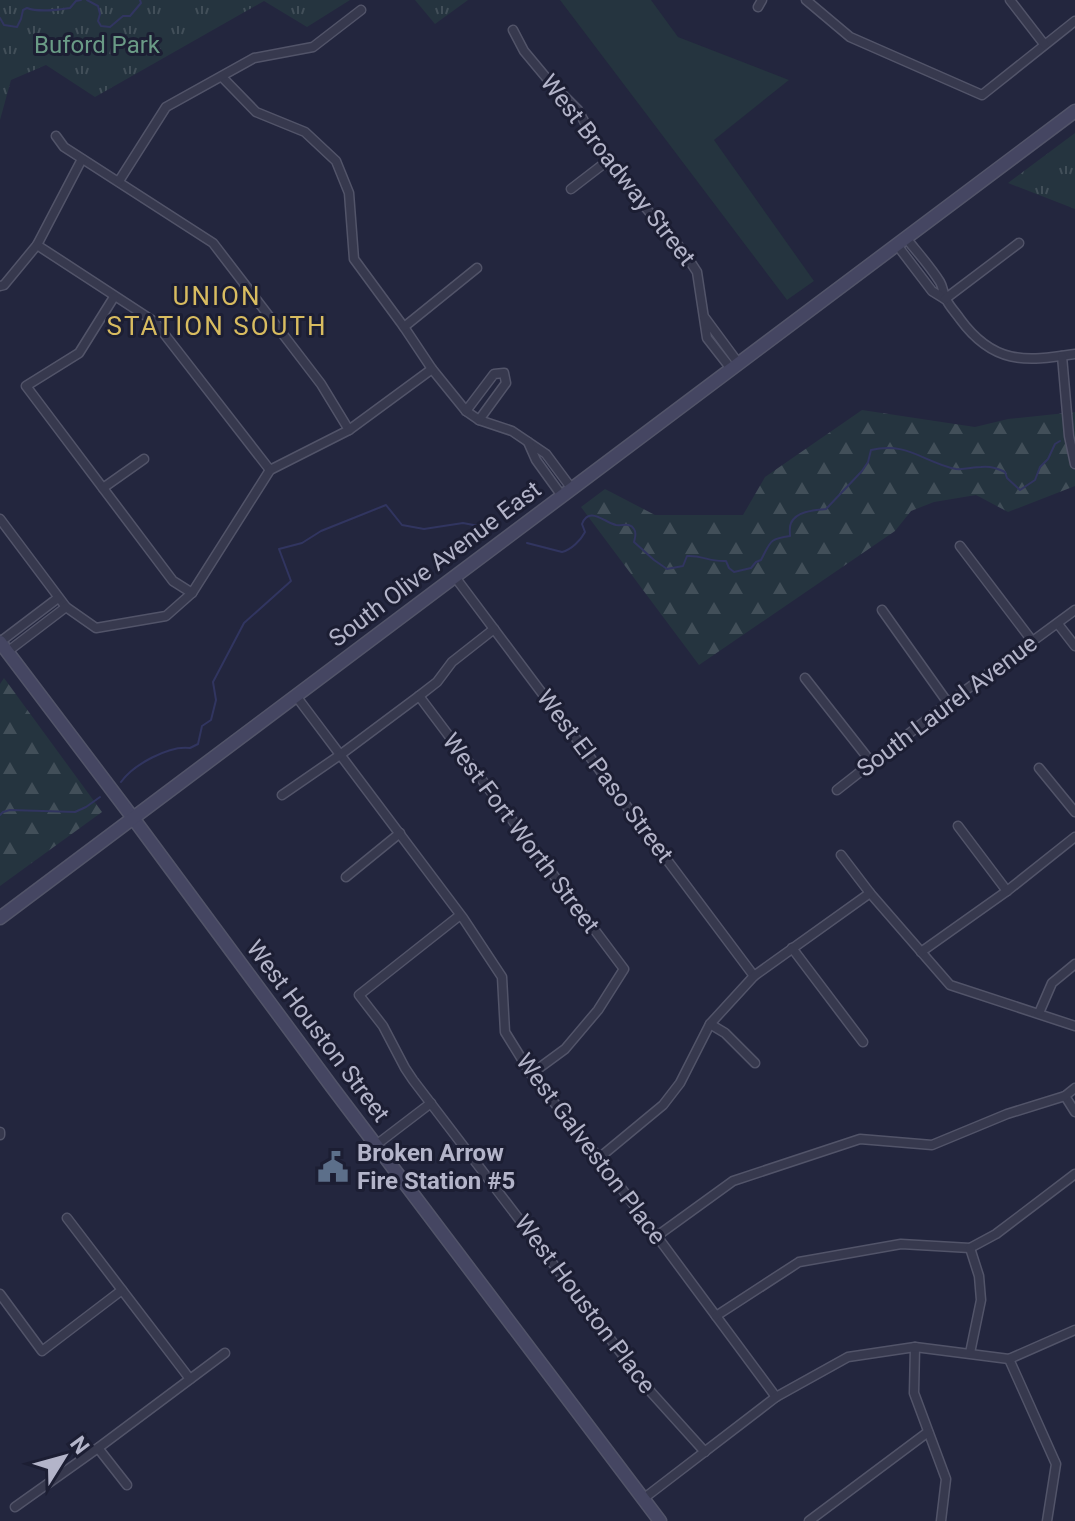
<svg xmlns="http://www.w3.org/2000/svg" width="1075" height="1521" font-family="Roboto,sans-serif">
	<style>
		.grass { fill: #25343f }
		.forest { fill: url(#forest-firs) }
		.park { fill: url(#park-tufts) }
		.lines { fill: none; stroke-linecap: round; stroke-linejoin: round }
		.stream { stroke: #313560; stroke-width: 2 }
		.street-casing { stroke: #525469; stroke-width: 11 }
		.secondary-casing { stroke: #525469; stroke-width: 15 }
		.street { stroke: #37394e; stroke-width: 8 }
		.secondary { stroke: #454662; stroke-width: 12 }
		.labels { text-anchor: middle; stroke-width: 6; stroke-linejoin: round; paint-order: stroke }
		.park-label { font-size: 24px; fill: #6a9b86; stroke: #1c1e33 }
		.street-label { font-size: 24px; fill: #b3b4c9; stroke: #1c1e33 }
		.poi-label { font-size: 24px; font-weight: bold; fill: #b3b4c9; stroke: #1c1e33; text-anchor: start }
		.neighbourhood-label { font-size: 26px; letter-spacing: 2px; fill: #d8bc60; stroke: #1c1e33 }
	</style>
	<defs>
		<pattern id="forest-firs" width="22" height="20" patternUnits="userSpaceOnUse" patternTransform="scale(2)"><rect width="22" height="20" fill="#25343f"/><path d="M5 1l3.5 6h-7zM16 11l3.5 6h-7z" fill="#424f59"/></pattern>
		<pattern id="park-tufts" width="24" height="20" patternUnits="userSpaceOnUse" patternTransform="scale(2)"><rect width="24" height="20" fill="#25343f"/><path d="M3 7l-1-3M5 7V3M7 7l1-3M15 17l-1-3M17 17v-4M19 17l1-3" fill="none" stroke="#424f59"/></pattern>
	</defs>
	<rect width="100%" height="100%" fill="#23263e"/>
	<path class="grass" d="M560,0H651L678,37L789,80L714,140L814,281L787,300Z"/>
	<g class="forest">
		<path d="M862,410L975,427L1008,419L1075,412V486L1008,512L976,495L934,502L911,511L895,531L699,665L581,507L605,489L655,515H743L765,477Z"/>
		<path d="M4,678L102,812L0,886V684Z"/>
	</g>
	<g class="park">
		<path d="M0,0H350L307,27L264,1L95,97L46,65L11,80L0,120Z"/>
		<path d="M415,0H468L435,24Z"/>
		<path d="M1075,133V209L1008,183Z"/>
	</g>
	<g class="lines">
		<g class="stream">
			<path d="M87,0L98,6L100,14L98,21L101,26L110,27L123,16H130L141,3L140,0"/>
			<path d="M0,18L4,25L17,27L21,19L23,10L27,8C37,12 58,10 70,8L76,1L81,0"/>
			<path d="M527,543L562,552C571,550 581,540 585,532L582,524C589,506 604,522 616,525C622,526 630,522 634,529C637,533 635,538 634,542L654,560L667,569L683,566L687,556C702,555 709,562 726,561L729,568L734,572L751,568L756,562L761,560C771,541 769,539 790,536C790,532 789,527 791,523C796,511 815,510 826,509L862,471L868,462L871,450C907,441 925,463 956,469C964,470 973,467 981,467C989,466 999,469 1005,472L1007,478L1020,490L1035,480L1040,467L1048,459L1055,444L1060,441"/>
			<path d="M121,782C133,765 169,745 190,748L198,744L202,726L211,720L216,700L213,682L244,623L291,581L279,549L302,543L321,531L386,505L402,525L424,529L463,523L489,528"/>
			<path d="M0,815L3,812L10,810L75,812L86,807L100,797"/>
		</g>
		<defs>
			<g id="street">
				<path d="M806,0L850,37L982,95L1075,21"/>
				<path d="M1010,0L1044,44"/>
				<path d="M758,7L762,0"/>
				<path d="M513,30L524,51L549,81L578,110L606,162L684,252L697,272L707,338L732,370"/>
				<path d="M222,77L256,112L305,132L336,161L349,193L354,259L404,327L432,369L466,411L479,420L512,431L546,454L572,489"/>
				<path d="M56,136L64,147L213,243L321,384L349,430"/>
				<path d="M119,181L166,107L254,58L313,47L361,10"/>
				<path d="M571,189L606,162"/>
				<path d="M906,238C917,252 930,266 940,282C943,287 943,293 946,299C949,306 956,313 960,319C993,364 1024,362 1075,354"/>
				<path d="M37,245L155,322L270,470"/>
				<path d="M897,245L932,291L945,299"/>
				<path d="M0,286L4,285L37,245L82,159"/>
				<path d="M114,297L79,353L26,386L173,581L192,593"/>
				<path d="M945,299L1019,243"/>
				<path d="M705,318L739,364"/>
				<path d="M404,327L477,268"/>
				<path d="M1062,356L1069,436L1075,464"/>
				<path d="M466,411L494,374L504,373L506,383L479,420"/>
				<path d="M528,442L536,460L562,496"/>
				<path d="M103,488L144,459"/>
				<path d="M0,519L66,607L96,628L166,616L192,593L270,470L349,430L432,369"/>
				<path d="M960,546L1033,642"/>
				<path d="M455,577L754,976"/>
				<path d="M882,610L948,703"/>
				<path d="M1058,624L1075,646"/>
				<path d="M0,642L58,598"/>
				<path d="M7,652L66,607"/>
				<path d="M805,678L871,762"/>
				<path d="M296,696L463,918L502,977L505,1032L531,1074L599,1158L776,1397"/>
				<path d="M419,696L624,969L598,1010L565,1049L531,1074"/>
				<path d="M1039,768L1075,812"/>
				<path d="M837,790L948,703L1075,610"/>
				<path d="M282,795L340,755L419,696L437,682L452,662L494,629"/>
				<path d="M958,826L1007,891"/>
				<path d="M841,855L870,893L950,985L1075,1026"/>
				<path d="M346,877L400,833"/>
				<path d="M459,916L359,995L383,1026L405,1068L413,1080L650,1391L705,1452"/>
				<path d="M792,948L863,1042"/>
				<path d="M921,952L1007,891L1075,837"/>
				<path d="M1039,1013L1052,983L1075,964"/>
				<path d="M710,1024L725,1033L755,1063"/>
				<path d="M1065,1096L1075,1112"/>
				<path d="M0,1132V1135"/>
				<path d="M376,1145L431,1103"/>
				<path d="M599,1158L663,1105L680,1083L710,1024L754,976L870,893"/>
				<path d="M67,1218L190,1379"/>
				<path d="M657,1236L733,1181L860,1139L932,1145L1007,1114L1065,1096L1075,1088"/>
				<path d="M0,1294L42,1351L122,1290"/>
				<path d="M716,1316L799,1262L901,1244L970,1248L996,1234L1075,1174"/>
				<path d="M915,1347L914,1393L946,1479L941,1521"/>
				<path d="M970,1353L981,1300L979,1276L970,1248"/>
				<path d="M1009,1359L1056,1464L1047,1521"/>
				<path d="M98,1448L127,1485"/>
				<path d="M643,1499L776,1397L848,1357L915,1347L1009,1359L1075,1330"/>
				<path d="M15,1507L98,1448L225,1353"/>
				<path d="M809,1521L928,1432"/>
			</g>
			<g id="secondary">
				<path d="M0,642L133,818L332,1087L660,1521"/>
				<path d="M0,918L1075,111"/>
			</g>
		</defs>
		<use href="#street" class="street-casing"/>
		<use href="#secondary" class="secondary-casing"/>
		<use href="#street" class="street"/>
		<use href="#secondary" class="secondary"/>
	</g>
	<defs>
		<symbol id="civic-bare" viewBox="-9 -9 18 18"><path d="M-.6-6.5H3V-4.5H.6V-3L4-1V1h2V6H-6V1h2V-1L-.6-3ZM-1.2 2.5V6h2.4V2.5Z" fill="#5c6f8a" stroke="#1c1e33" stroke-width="2.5" paint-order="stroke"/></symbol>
	</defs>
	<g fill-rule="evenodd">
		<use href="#civic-bare" x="311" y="1145" width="44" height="44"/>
	</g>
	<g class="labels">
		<g class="park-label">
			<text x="97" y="53">Buford Park</text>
		</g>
		<g class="street-label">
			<text transform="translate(618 170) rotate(52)" y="8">West Broadway Street</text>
			<text transform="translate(435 564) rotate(-37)" y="8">South Olive Avenue East</text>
			<text transform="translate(947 706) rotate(-37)" y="8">South Laurel Avenue</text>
			<text transform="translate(605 776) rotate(53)" y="8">West El Paso Street</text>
			<text transform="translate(521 833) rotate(53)" y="8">West Fort Worth Street</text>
			<text transform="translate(318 1031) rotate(53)" y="8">West Houston Street</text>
			<text transform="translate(591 1149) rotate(53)" y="8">West Galveston Place</text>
			<text transform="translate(585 1304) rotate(53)" y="8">West Houston Place</text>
		</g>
		<g class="poi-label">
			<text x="357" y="1161">Broken Arrow<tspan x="357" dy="28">Fire Station #5</tspan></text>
		</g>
		<g class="neighbourhood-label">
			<text x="217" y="305">UNION<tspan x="217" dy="30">STATION SOUTH</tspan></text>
		</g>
	</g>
	<g transform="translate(64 1457) rotate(53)" stroke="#1c1e33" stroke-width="6" paint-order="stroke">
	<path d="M0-6L14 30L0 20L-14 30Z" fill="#b3b4c9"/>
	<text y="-12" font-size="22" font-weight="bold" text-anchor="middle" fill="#b3b4c9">N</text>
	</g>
</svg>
